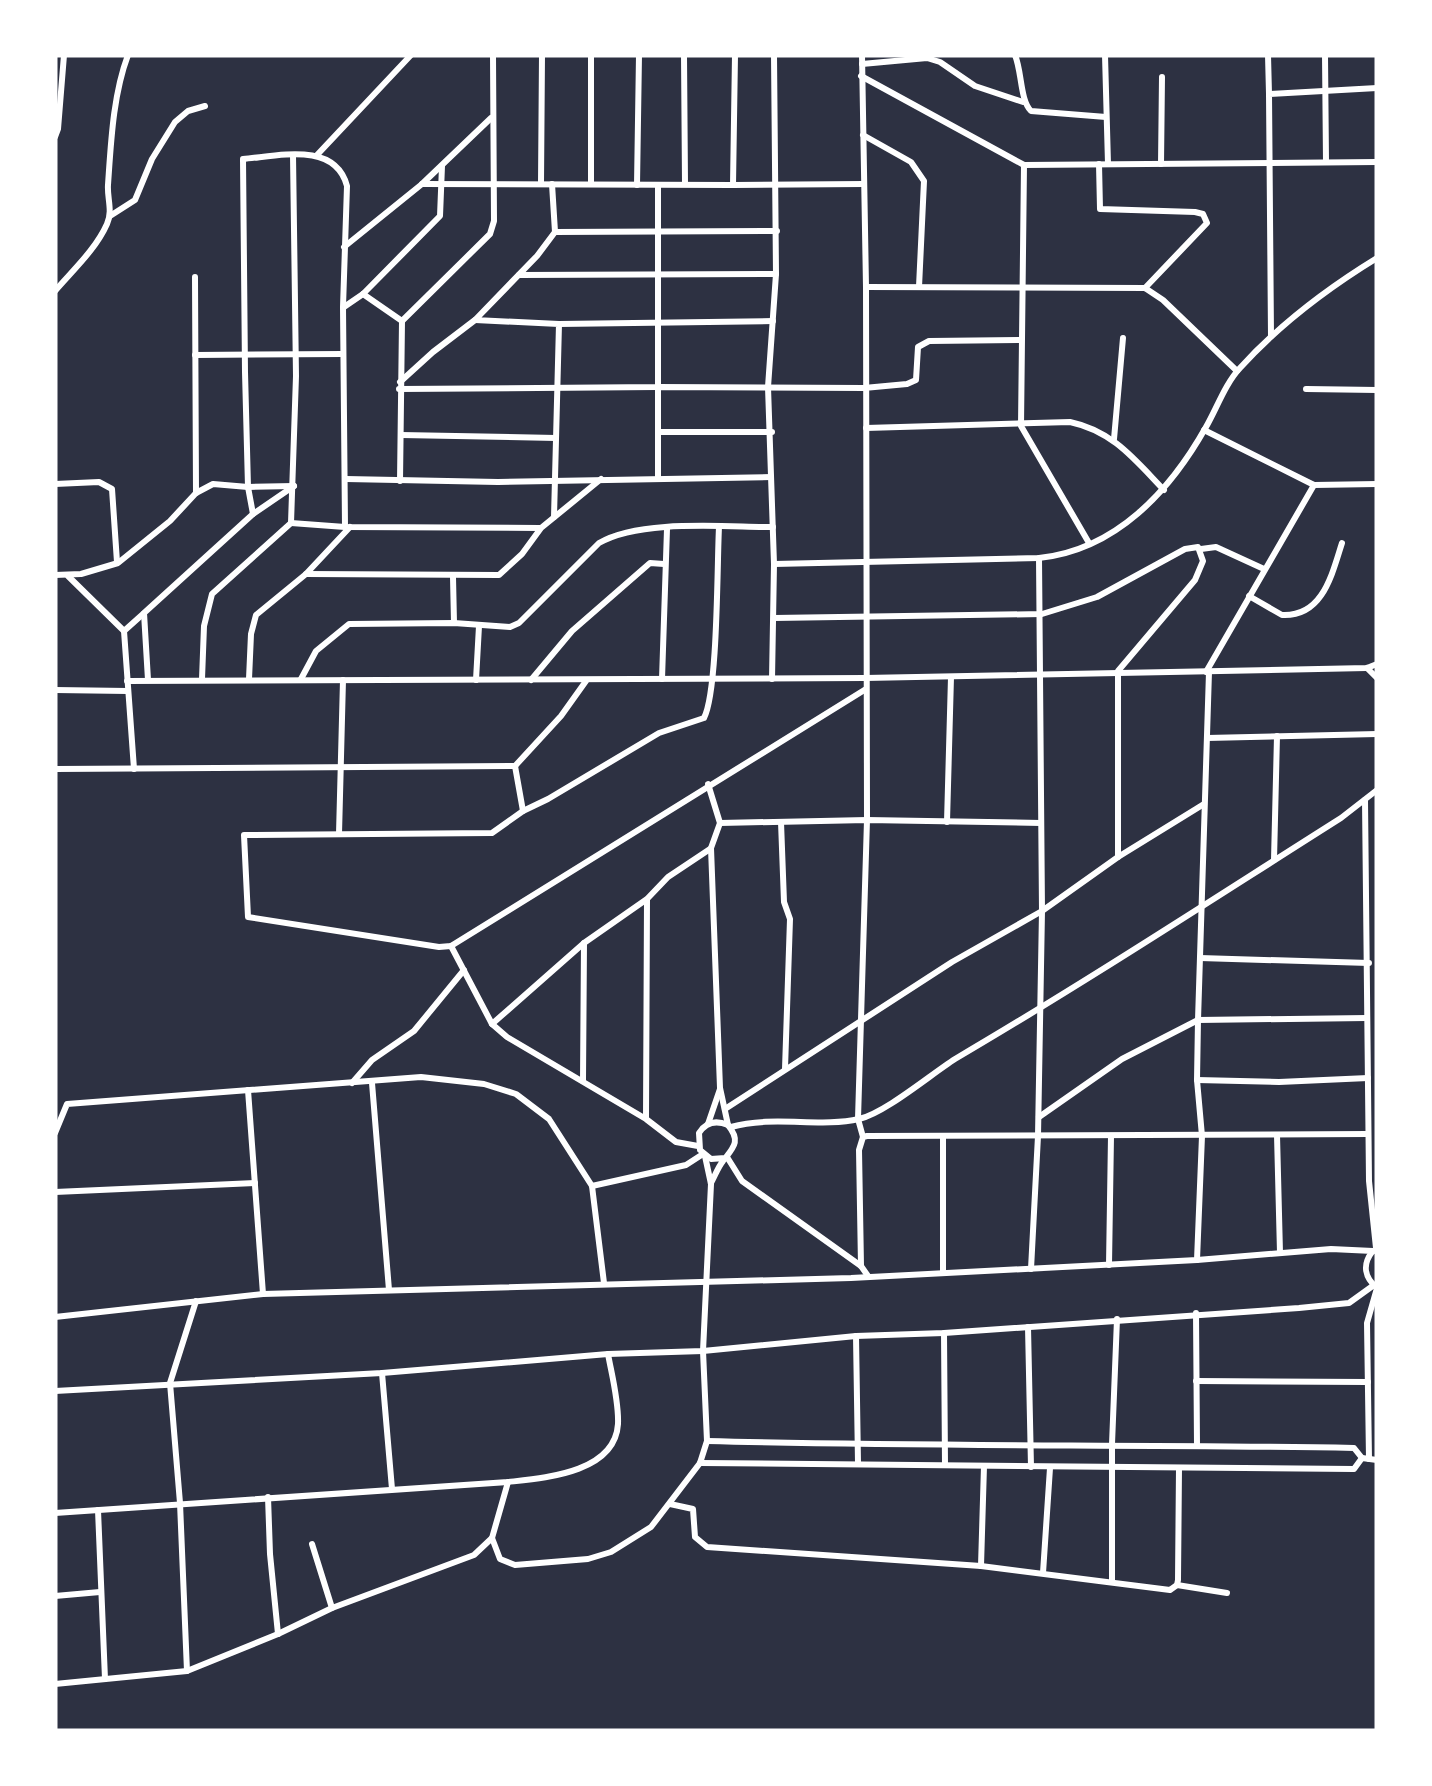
<svg xmlns="http://www.w3.org/2000/svg" width="1432" height="1786" font-family="'Archivo Narrow',sans-serif">
	<style>
		.lines { fill: none; stroke-linecap: round; stroke-linejoin: round }
		.minor { stroke: #fff; stroke-width: 6 }
	</style>
	<rect width="100%" height="100%" fill="#2d3142"/>
	<g class="lines">
		<g class="minor">
			<path d="M591,55V184"/>
			<path d="M684,55L685,184"/>
			<path d="M735,55L733,185L864,184"/>
			<path d="M862,55L866,287L867,820L858,1119L863,1137"/>
			<path d="M1015,55C1022,72 1020,100 1031,111L1106,117"/>
			<path d="M1105,55L1108,164"/>
			<path d="M1268,55L1269,94"/>
			<path d="M1325,55L1326,162"/>
			<path d="M862,64L927,58L940,62L975,86L1023,102"/>
			<path d="M861,76L1024,165L1377,162"/>
			<path d="M863,135L911,162L924,181L919,287"/>
			<path d="M55,137L58,129L64,55"/>
			<path d="M317,155L411,55"/>
			<path d="M1099,164L1100,209L1195,212L1203,214L1207,223L1145,288"/>
			<path d="M1161,164L1162,77"/>
			<path d="M1024,165L1021,426L1089,543"/>
			<path d="M541,183L542,55"/>
			<path d="M422,184L733,185"/>
			<path d="M552,184L555,232L537,256L475,320L559,324L554,517"/>
			<path d="M637,185L639,55"/>
			<path d="M110,216L135,200L152,159L175,122L188,111L205,106"/>
			<path d="M555,232L777,231"/>
			<path d="M344,247L422,184L491,118"/>
			<path d="M519,275L776,274"/>
			<path d="M195,277L196,493"/>
			<path d="M866,287L1145,288L1163,300L1237,371"/>
			<path d="M55,291C73,270 96,249 107,224C113,211 107,198 108,185C111,142 113,95 128,55"/>
			<path d="M363,294L402,321L400,481"/>
			<path d="M344,307L363,294L440,216L442,166"/>
			<path d="M402,321L490,234L494,221L493,55"/>
			<path d="M559,324L773,321"/>
			<path d="M1271,336L1269,94L1377,88"/>
			<path d="M195,355L343,354"/>
			<path d="M400,382L433,352L475,320"/>
			<path d="M399,389L658,387V185"/>
			<path d="M1306,389L1377,390"/>
			<path d="M866,428L1070,422C1113,431 1135,460 1164,490"/>
			<path d="M1204,430L1314,485L1377,484"/>
			<path d="M659,432H772"/>
			<path d="M401,435L556,438"/>
			<path d="M1114,439L1123,338"/>
			<path d="M346,479L498,482L771,477"/>
			<path d="M658,479V387L864,388L907,384L916,380L918,347L929,341L1021,340"/>
			<path d="M55,484L99,482L112,489L117,562"/>
			<path d="M253,514L248,487L245,372L243,159C278,156 335,141 347,186L343,307L345,527"/>
			<path d="M291,523L345,527L540,528"/>
			<path d="M719,527C717,564 718,691 704,718L659,733L548,799L523,811L492,833L244,835L248,917L439,947L451,946L866,689"/>
			<path d="M1201,549L1216,547L1264,569"/>
			<path d="M774,564L1039,558C1116,550 1170,491 1206,427C1217,408 1225,384 1240,368C1279,325 1328,288 1377,258"/>
			<path d="M306,574L499,575L522,554L541,528L601,479"/>
			<path d="M55,575L81,574L118,563L170,521L196,493L213,484L248,487L294,486"/>
			<path d="M68,576L124,631L134,769"/>
			<path d="M453,577L454,623"/>
			<path d="M1249,596L1282,615C1323,617 1332,574 1342,543"/>
			<path d="M774,618L1042,614L1097,597L1185,549L1198,547L1203,561L1195,580L1118,671V857"/>
			<path d="M124,631L143,614"/>
			<path d="M1367,668L1377,678"/>
			<path d="M1206,672L1314,485"/>
			<path d="M202,679L204,626L212,594L291,523L296,376L293,155"/>
			<path d="M249,679L251,634L256,615L306,574L350,527"/>
			<path d="M301,679L316,651L349,624L454,623L510,627L519,623L599,543C640,519 724,527 773,527"/>
			<path d="M662,679L667,529"/>
			<path d="M772,679L774,564L768,387L776,274L774,55"/>
			<path d="M148,680L144,613L253,514L294,486"/>
			<path d="M476,680L479,626"/>
			<path d="M531,680L572,631L650,563L664,564"/>
			<path d="M127,681L865,678L1367,668L1377,664"/>
			<path d="M55,690L128,691"/>
			<path d="M1207,738L1377,734"/>
			<path d="M515,766L523,811"/>
			<path d="M55,769L515,766L561,716L586,681"/>
			<path d="M708,784L720,823L711,848L720,1088L728,1125"/>
			<path d="M1365,800L1369,1181L1376,1248"/>
			<path d="M781,822L784,902L790,919L785,1069"/>
			<path d="M947,822L951,677"/>
			<path d="M720,823L867,820L1041,823"/>
			<path d="M339,834L343,680"/>
			<path d="M1274,860L1277,736"/>
			<path d="M451,946L492,1024L507,1037L646,1119L676,1142L698,1146"/>
			<path d="M1200,958L1369,963"/>
			<path d="M492,1024L584,943L647,899L668,877L710,849"/>
			<path d="M1197,1080L1279,1082L1368,1078"/>
			<path d="M583,1081L584,943"/>
			<path d="M352,1083L372,1060L414,1031L464,970"/>
			<path d="M372,1083L389,1290"/>
			<path d="M248,1090L263,1294"/>
			<path d="M725,1109L952,962L1042,911L1118,857L1204,804"/>
			<path d="M1039,1117L1122,1059L1198,1020L1367,1018"/>
			<path d="M646,1118L647,900"/>
			<path d="M708,1124L720,1089"/>
			<path d="M731,1127C773,1115 820,1128 859,1119C885,1113 930,1075 955,1059C1086,982 1213,899 1341,818L1377,790"/>
			<path d="M55,1133L67,1104L421,1077L484,1084L516,1094L549,1119L592,1186L604,1283"/>
			<path d="M1277,1135L1280,1253"/>
			<path d="M727,1157L742,1181L861,1266L868,1276"/>
			<path d="M711,1183C715,1176 718,1167 723,1161C734,1147 741,1141 728,1125C716,1120 706,1122 699,1133L700,1150L711,1159L725,1158"/>
			<path d="M592,1186L686,1165L703,1154"/>
			<path d="M55,1192L255,1183"/>
			<path d="M1197,1260L1202,1136L1197,1080L1198,1020L1209,672"/>
			<path d="M1109,1265L1111,1136"/>
			<path d="M861,1266L859,1150L863,1137L867,1136L1368,1134"/>
			<path d="M1031,1269L1038,1136L1042,911L1039,558"/>
			<path d="M943,1272V1137"/>
			<path d="M1196,1313L1197,1445"/>
			<path d="M55,1317L263,1294L851,1278L1197,1260L1331,1249L1373,1251"/>
			<path d="M1028,1327L1031,1467"/>
			<path d="M944,1333L945,1465"/>
			<path d="M856,1336L858,1463"/>
			<path d="M382,1373L392,1489"/>
			<path d="M1196,1381L1368,1382"/>
			<path d="M55,1391L382,1373L608,1354L703,1351L856,1336L944,1333L1299,1308L1349,1303L1374,1285"/>
			<path d="M707,1441C923,1447 1138,1444 1354,1448L1362,1458L1377,1460"/>
			<path d="M1369,1459L1367,1323L1377,1288C1365,1278 1362,1265 1372,1252"/>
			<path d="M700,1463L1354,1469L1362,1458"/>
			<path d="M268,1497L270,1554L278,1634"/>
			<path d="M670,1504L693,1509L695,1537L707,1547L981,1566L1170,1590L1177,1585L1178,1580L1179,1468"/>
			<path d="M98,1510L105,1679"/>
			<path d="M55,1513L508,1482C544,1478 615,1473 618,1424C619,1402 612,1376 608,1354"/>
			<path d="M492,1538L500,1559L515,1565L588,1559L611,1552L651,1527L700,1463L707,1441L703,1351L711,1184L705,1156"/>
			<path d="M312,1544L332,1608"/>
			<path d="M981,1566L984,1466"/>
			<path d="M1043,1573L1050,1468"/>
			<path d="M1112,1580V1444L1117,1319"/>
			<path d="M1177,1585L1227,1593"/>
			<path d="M55,1596L100,1592"/>
			<path d="M187,1671L180,1503L170,1383L196,1301"/>
			<path d="M55,1684L187,1671L278,1634L332,1608L474,1555L492,1538L508,1482"/>
		</g>
	</g>
	<rect width="1432" height="1786" fill="none" stroke="#ffffff" stroke-width="115"/>
</svg>
